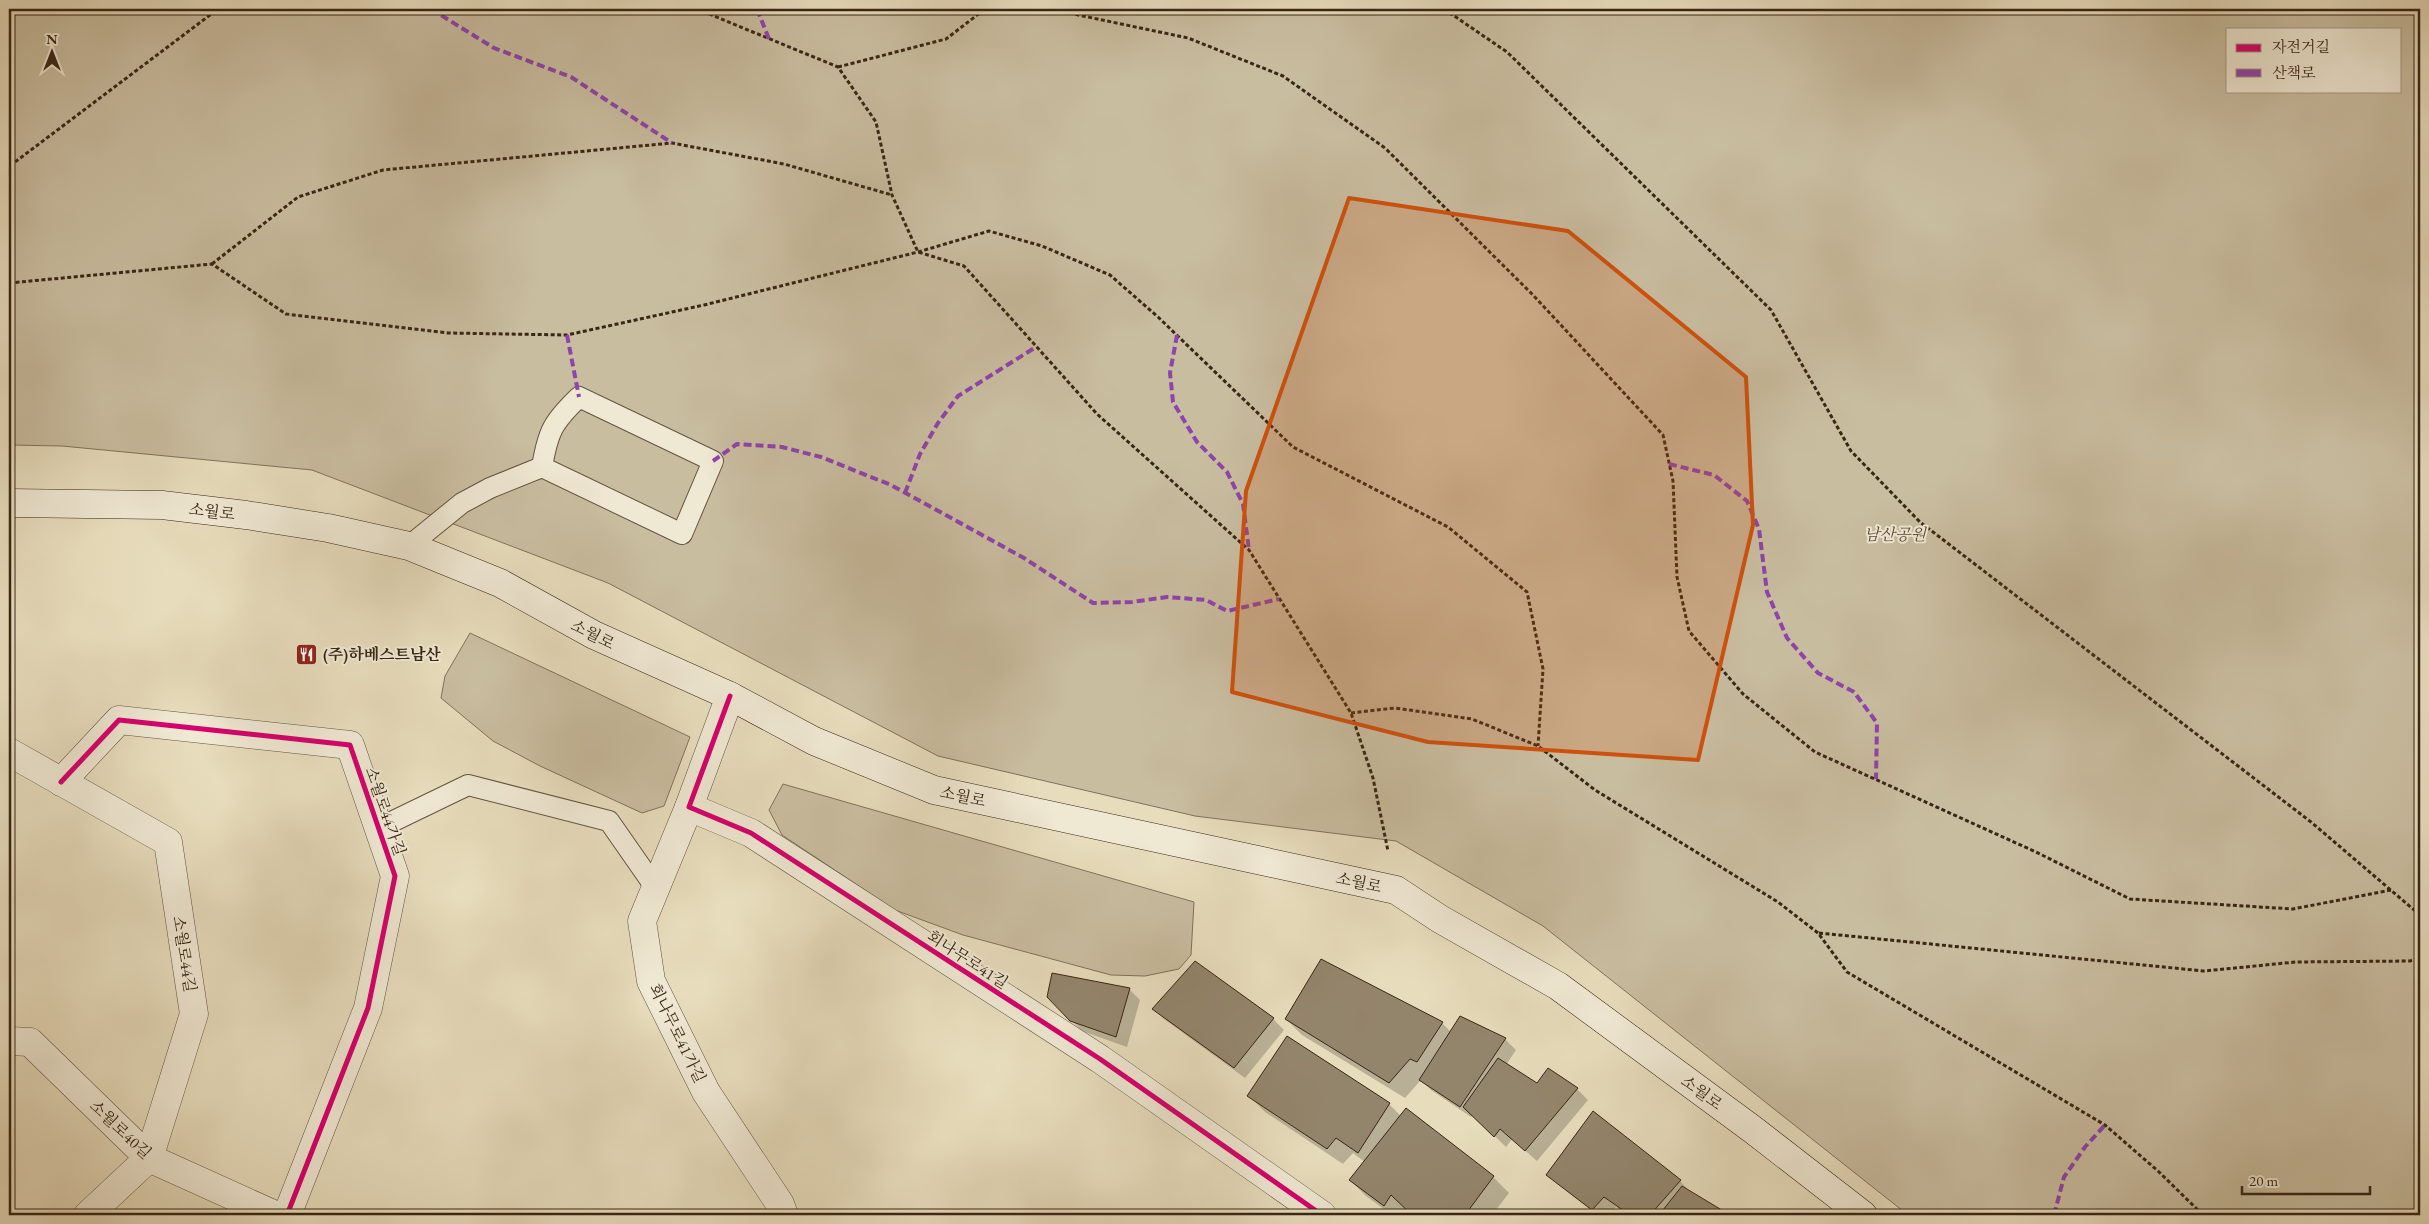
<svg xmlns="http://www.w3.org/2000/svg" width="2429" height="1224" font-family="'EB Garamond','Noto Serif KR',serif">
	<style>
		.green { fill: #c9bda0; stroke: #80725b; fill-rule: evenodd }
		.shadow { fill: #0003 }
		.building { fill: #93856c; stroke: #382616 }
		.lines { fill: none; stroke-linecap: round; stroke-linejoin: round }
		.lane-casing { stroke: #645440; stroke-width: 22 }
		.street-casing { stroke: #645440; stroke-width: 29 }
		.secondary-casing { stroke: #382616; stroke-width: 29 }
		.path { stroke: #382616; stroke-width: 3; stroke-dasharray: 4 2.5; stroke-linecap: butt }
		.lane { stroke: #efe8d3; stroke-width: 20 }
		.street { stroke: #efe8d3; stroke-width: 28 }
		.secondary { stroke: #efe8d3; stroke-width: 28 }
		.quiet { stroke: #8e44ad; stroke-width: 4; stroke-dasharray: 8 4; stroke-linecap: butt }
		.cycleway-casing { stroke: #efe8d3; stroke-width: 8 }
		.cycleway { stroke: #d6006c; stroke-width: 5 }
		.marked { fill: #ce510e; fill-opacity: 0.2; stroke: #ce510e; stroke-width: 4; stroke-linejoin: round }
		.labels { text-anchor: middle; stroke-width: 4; stroke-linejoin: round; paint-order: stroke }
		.street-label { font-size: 16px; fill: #382616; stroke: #efe8d3 }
		.park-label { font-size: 16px; font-style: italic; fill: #5c4c38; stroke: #efe8d3 }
		.poi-label { font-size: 16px; font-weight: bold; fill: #382616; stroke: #efe8d3; text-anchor: start }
	</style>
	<rect width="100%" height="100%" fill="#e7dcbc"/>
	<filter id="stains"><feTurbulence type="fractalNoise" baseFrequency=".004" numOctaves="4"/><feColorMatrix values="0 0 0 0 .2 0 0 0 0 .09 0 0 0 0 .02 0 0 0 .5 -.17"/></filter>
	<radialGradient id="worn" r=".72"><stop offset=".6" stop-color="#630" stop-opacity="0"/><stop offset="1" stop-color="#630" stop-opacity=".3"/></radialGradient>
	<g class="green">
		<path d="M9,9H2420V1215H1908L1543,926L1396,841L1195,816L938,756L608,583L312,470L62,446L9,445ZM2228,29H2400V91H2228Z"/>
		<path d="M470,633L690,737L664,806L642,813L540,766L493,741L441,698L445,676Z"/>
		<path d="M783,784L1194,902L1191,955L1179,969L1145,976L1111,975L963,935L895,910L782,835L769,810Z"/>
	</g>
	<g class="shadow">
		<path d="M1129,989L1140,1000L1127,1047L1082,1031L1048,996Z"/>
		<path d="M1154,1009L1273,1019L1284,1030L1245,1078L1164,1019Z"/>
		<path d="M1286,1019L1442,1023L1451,1032L1505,1039L1516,1050L1506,1065L1537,1084L1549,1069L1577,1089L1588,1100L1537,1161L1512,1139L1506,1147L1473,1115L1471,1117L1431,1090L1421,1080L1405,1098L1302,1035Z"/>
		<path d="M1249,1096L1389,1104L1401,1116L1406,1110L1493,1177L1509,1193L1492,1215H1413L1407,1210L1404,1215H1392L1366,1196L1350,1180L1365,1162L1353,1153L1343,1164L1265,1112Z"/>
		<path d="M1547,1175L1680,1181L1690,1192L1728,1215H1628L1616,1207L1608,1215H1597Z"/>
	</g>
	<g class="building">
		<path d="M1321,959L1443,1022L1417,1062L1410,1059L1389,1083L1285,1019Z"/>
		<path d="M1195,961L1274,1018L1234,1068L1152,1009Z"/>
		<path d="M1052,973L1130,988L1116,1037L1070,1021L1047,997Z"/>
		<path d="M1460,1016L1506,1038L1460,1107L1419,1080Z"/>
		<path d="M1287,1036L1390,1103L1358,1153L1336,1138L1327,1149L1247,1096Z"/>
		<path d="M1498,1058L1537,1083L1548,1068L1578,1088L1525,1151L1500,1129L1494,1137L1463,1107Z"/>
		<path d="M1406,1108L1494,1176L1465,1215H1412L1391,1195L1384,1206L1349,1180Z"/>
		<path d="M1593,1111L1681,1180L1650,1215H1630L1604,1197L1592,1210L1546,1175Z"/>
		<path d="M1682,1186L1730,1215H1659Z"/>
	</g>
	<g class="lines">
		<defs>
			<g id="lane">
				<path d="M409,546L462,503L490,488L542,467L682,534L713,461L579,397C553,422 548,431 542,467"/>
				<path d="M379,828L468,785L609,821L655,887"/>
			</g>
			<g id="street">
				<path d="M730,696L689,807L751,833L1100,1059L1322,1215"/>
				<path d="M9,752L168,842L194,1014L149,1158L88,1215"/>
				<path d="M61,782L119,720L350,745L395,876L368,1008L287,1215"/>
				<path d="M689,807L642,921L651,981L706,1092L780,1204L784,1215"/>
				<path d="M9,1041L30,1042L149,1158L275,1215"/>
			</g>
			<path id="secondary" d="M9,503L162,505L246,515L328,528L409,546L500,583L594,635L730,696L814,741L934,790L1396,890L1440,919L1558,986L1752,1129L1863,1215"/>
		</defs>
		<use href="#lane" class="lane-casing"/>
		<use href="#street" class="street-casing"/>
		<use href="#secondary" class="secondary-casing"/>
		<g class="path">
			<path d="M697,9L838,67L876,122L892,195L918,252L964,266L1097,414L1249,550L1351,713L1373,778L1388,851"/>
			<path d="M1050,9L1188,38L1283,76L1385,148L1533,295L1663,435L1673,481L1677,577L1689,631L1743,694L1815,752L2036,852L2130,899L2293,909L2391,890"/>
			<path d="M1444,9L1507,52L1771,310L1851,451L1920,522L2311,822L2420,915"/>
			<path d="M838,67L946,39L985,9"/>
			<path d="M9,164L15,162L218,9"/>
			<path d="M212,264L298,197L383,170L672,143L784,164L892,195"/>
			<path d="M9,283L212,264L286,314L448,333L567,335L704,305L918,252L989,231L1042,246L1110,275L1158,317L1293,447L1448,527L1527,592L1543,669L1538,746"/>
			<path d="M1351,713L1395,708L1472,719L1538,746L1595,790L1778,902L1818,933L1847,972L2105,1125L2158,1171L2203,1215"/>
			<path d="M1819,933L2204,971L2296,962L2410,961L2420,957"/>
		</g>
		<use href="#lane" class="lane"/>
		<use href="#street" class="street"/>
		<use href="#secondary" class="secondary"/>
		<g class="quiet">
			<path d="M431,9L494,48L571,77L672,143"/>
			<path d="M757,9L769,39"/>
			<path d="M567,335L579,397"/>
			<path d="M1177,335L1170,373L1173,402L1197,442L1227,472L1243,504L1249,550"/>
			<path d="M713,461L737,444L782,447L821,457L891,485L1024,558L1093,603L1132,602L1167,597L1206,600L1227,611L1279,599"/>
			<path d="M1669,464L1714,475L1747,501L1759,529L1767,592L1787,638L1818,673L1854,692L1877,723L1876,779"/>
			<path d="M905,493L920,454L938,423L958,396L1036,347"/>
			<path d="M2054,1215L2064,1177L2085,1147L2105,1125"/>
		</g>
		<defs>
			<g id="cycleway">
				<path d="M730,696L689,807L751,833L1100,1059L1322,1215"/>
				<path d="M61,782L119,720L350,745L395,876L368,1008L287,1215"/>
			</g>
		</defs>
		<use href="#cycleway" class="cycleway-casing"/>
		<use href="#cycleway" class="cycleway"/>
	</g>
	<path class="marked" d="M1349,198L1568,231L1746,377L1753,525L1698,760L1428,742L1232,692L1246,491Z"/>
	<defs>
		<symbol id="restaurant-square" viewBox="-11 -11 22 22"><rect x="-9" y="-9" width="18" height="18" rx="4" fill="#8f2418" stroke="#efe8d3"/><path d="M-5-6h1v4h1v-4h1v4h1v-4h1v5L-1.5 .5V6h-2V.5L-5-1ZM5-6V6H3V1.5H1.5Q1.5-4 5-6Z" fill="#fff"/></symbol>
	</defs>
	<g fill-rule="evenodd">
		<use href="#restaurant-square" x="294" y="642" width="25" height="25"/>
	</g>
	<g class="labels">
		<g class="street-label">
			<text transform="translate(212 511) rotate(7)" y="6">소월로</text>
			<text transform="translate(593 634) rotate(27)" y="6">소월로</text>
			<text transform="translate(963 796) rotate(12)" y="6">소월로</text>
			<text transform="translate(386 811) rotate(71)" y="6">소월로44가길</text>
			<text transform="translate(1359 882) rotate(12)" y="6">소월로</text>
			<text transform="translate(185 954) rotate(81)" y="6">소월로44길</text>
			<text transform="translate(968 959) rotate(33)" y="6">회나무로41길</text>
			<text transform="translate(678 1033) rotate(64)" y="6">회나무로41가길</text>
			<text transform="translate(1702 1092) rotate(36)" y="6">소월로</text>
			<text transform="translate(121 1129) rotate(43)" y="6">소월로40길</text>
		</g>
		<g class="park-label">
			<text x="1895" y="540">남산공원</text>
		</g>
		<g class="poi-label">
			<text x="323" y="660">(주)하베스트남산</text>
		</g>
	</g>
	<rect width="2429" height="1224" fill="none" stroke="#e7dcbc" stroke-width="30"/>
	<rect x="10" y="10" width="2409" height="1204" fill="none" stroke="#382616" stroke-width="2.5"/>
	<rect x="15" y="15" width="2399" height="1194" fill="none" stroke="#382616"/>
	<rect x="2226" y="28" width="175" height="65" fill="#efe8d3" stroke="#a69a87"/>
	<rect x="2236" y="44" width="25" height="8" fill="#d6006c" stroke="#a69a87"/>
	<text x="2272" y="52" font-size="15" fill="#382616">자전거길</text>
	<rect x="2236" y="69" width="25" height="8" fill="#8e44ad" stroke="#a69a87"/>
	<text x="2272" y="78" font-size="15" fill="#382616">산책로</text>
	<g transform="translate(52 52)" stroke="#efe8d3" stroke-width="4" paint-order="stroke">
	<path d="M0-4L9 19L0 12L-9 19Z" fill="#382616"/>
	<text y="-8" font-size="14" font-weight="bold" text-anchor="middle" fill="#382616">N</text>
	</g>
	<path d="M2242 1186v8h128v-8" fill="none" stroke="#382616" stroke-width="2.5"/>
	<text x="2249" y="1186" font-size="15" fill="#382616" stroke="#efe8d3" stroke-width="4" paint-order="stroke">20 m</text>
	<rect width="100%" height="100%" filter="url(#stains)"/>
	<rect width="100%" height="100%" fill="url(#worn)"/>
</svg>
